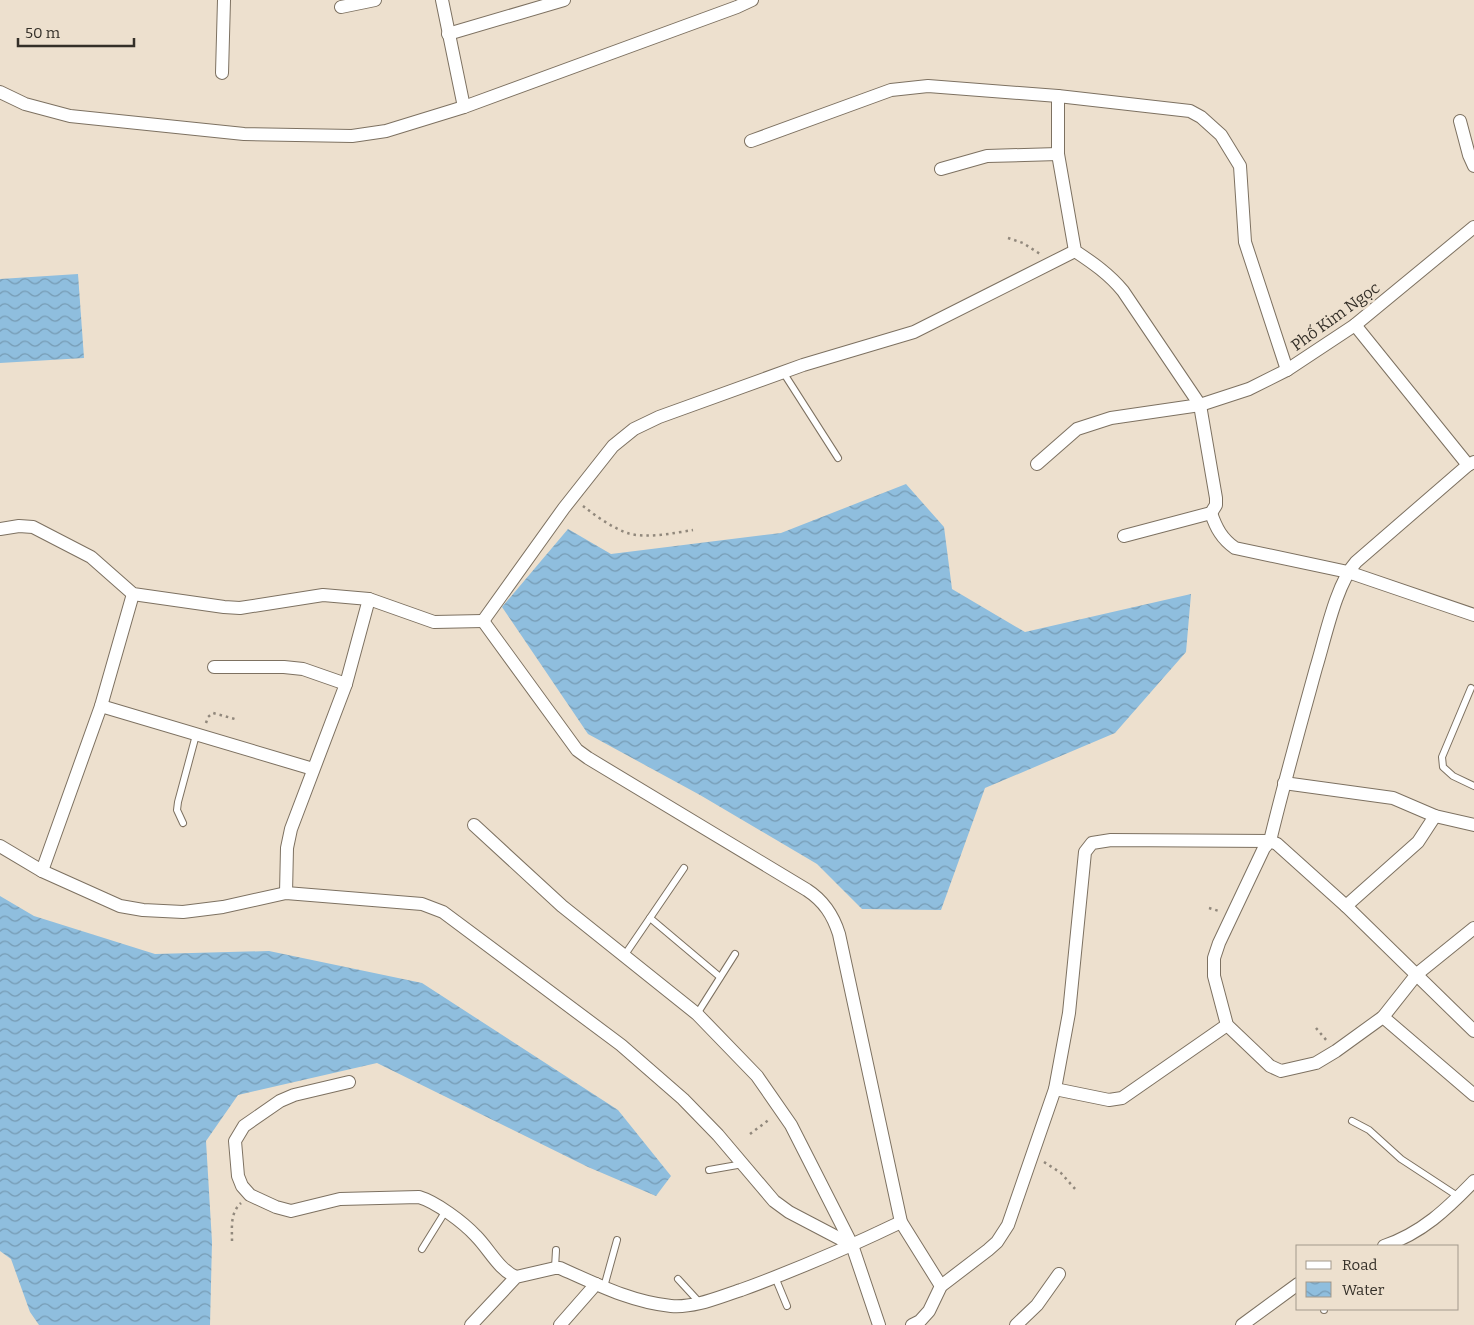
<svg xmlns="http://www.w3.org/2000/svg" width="1474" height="1325" font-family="Bitter,serif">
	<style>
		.water { fill: url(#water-waves) }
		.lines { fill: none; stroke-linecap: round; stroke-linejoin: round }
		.service-casing { stroke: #7d7161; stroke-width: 8 }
		.minor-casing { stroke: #7d7161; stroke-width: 14 }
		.path { stroke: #91887c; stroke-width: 2.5; stroke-dasharray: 2.5 4; stroke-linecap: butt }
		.service { stroke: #fff; stroke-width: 6 }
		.minor { stroke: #fff; stroke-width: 12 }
		.labels { text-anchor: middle; stroke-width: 5; stroke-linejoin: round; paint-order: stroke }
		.street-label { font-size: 16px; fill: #342f28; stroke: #ede0ce }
	</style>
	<defs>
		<pattern id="water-waves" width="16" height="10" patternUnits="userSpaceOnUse" patternTransform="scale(1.25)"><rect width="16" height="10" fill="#8fbede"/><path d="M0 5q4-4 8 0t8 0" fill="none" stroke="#769bb4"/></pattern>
	</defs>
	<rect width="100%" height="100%" fill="#ede0ce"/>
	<g class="water">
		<path d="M78,274L84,358L0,363V279Z"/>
		<path d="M906,484L944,527L952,589L1025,632L1191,594L1186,652L1115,733L985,788L941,910L862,909L817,864L700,795L588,734L502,607L568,529L611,554L781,533Z"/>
		<path d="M0,896L34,916L155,954L269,951L422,983L618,1110L671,1176L656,1196L588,1167L377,1063L238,1095L206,1141L212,1242L210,1325H39L30,1312L11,1259L0,1251Z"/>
	</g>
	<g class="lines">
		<defs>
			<g id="service">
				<path d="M783,372L838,458"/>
				<path d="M1471,688L1442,757L1443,767L1453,776L1474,786"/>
				<path d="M183,823L177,810L178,802L196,735"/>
				<path d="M650,918L720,977"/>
				<path d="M624,956L684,868"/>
				<path d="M697,1014L735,954"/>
				<path d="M1352,1121L1369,1130L1401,1159L1459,1197"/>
				<path d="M709,1170L743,1164"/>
				<path d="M422,1249L445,1212"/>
				<path d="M555,1268L556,1250"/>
				<path d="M775,1277L787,1306"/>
				<path d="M678,1279L700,1303"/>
				<path d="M604,1287L617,1240"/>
				<path d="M1324,1309V1310"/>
			</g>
			<g id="minor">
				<path d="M442,0L464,107"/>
				<path d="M341,7L375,0"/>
				<path d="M448,34L564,0"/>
				<path d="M222,73L224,0"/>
				<path d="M0,92L25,104L70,116L244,134L352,136L386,131L464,107L737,7L752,0"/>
				<path d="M1058,96V154L1075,251C1093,263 1109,274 1123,291L1200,405L1216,498V505L1211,513L1124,536"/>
				<path d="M1460,121L1469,155L1474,166"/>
				<path d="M751,141L891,90L928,86L1058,96L1190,111L1201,117L1221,135L1240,166L1245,242L1287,370"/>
				<path d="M941,169L987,156L1058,154"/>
				<path d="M1355,325L1468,465"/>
				<path d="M1474,462L1468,465L1356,562C1336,584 1325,639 1316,668C1300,726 1284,783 1270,841L1264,848L1219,943L1214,958V976L1227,1025L1270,1066L1281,1071L1316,1063L1336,1051L1383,1017L1417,974L1474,928"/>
				<path d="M1037,464L1077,429L1111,418L1200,405L1249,389L1287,370L1355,325L1474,227"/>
				<path d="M1211,513C1216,528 1222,539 1235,548L1348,572L1474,615"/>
				<path d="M0,529L19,526L33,527L91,557L133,594L224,607L240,608L323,595L369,599L434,622L483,621"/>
				<path d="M483,621L577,750L588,758L807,890C824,901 833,915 839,934L901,1222L941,1286"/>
				<path d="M483,621L564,508L613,446L634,429L659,417L803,365L914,332L1075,251"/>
				<path d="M214,667H284L303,669L346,684"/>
				<path d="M101,706L313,769"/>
				<path d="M1284,783L1393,798L1435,816L1474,825"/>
				<path d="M474,825L562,906L697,1014L757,1076L791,1125L852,1245L879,1325"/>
				<path d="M0,846L42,871L120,906L143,910L183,912L223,907L286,893L422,904L443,912L621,1045L683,1099L718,1135L774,1201L789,1212L852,1245"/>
				<path d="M42,871L101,706L133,594"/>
				<path d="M286,893L287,848L291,829L346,684L369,599"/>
				<path d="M1346,906L1418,842L1435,816"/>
				<path d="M1383,1017L1474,1095"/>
				<path d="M349,1082L294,1095L280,1101L244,1126L235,1141L238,1176L242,1186L250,1195L276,1207L291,1211L340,1199L419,1197C436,1202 463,1222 476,1236C489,1249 499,1270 516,1277"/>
				<path d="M1055,1089L1109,1100L1122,1098L1227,1025"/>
				<path d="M1384,1246C1422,1233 1447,1209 1474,1181"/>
				<path d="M471,1325L516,1277L555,1268H560C596,1284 631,1302 671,1306C695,1308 719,1297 741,1290C796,1270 849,1247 901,1222"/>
				<path d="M560,1325L596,1284"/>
				<path d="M912,1325L920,1321L929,1311L941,1286L988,1250L997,1242L1008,1225L1055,1089L1069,1013L1085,852L1092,843L1111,840L1270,841L1277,844L1346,906L1474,1031"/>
				<path d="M1016,1325L1037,1305L1059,1274"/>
				<path d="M1242,1325L1298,1284"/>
			</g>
		</defs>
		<use href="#service" class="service-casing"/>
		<use href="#minor" class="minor-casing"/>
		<g class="path">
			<path d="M1008,238L1023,243L1040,254"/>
			<path d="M583,506C596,516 611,527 627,533C646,539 674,533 693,530"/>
			<path d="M206,723L208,717L213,713L235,719"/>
			<path d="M1209,908L1219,911"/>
			<path d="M1316,1028L1327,1041"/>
			<path d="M750,1134L770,1119"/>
			<path d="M1044,1162L1061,1173L1076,1190"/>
			<path d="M232,1241C232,1227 230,1213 241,1203"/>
		</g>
		<use href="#service" class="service"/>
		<use href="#minor" class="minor"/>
	</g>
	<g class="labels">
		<g class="street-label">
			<text transform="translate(1335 316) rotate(-36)" y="6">Phố Kim Ngọc</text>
		</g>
	</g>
	<rect x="1296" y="1245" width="162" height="65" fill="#ede0ce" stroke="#a3998c"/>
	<rect x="1306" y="1261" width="25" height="8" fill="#ffffff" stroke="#a3998c"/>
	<text x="1342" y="1270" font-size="15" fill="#342f28">Road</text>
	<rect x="1306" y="1282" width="25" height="15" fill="url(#water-waves)" stroke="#a3998c"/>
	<text x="1342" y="1295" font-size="15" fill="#342f28">Water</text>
	<path d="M18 38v8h116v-8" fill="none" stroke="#342f28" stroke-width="2.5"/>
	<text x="25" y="38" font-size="15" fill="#342f28" stroke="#ede0ce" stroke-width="4" paint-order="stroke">50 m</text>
</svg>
